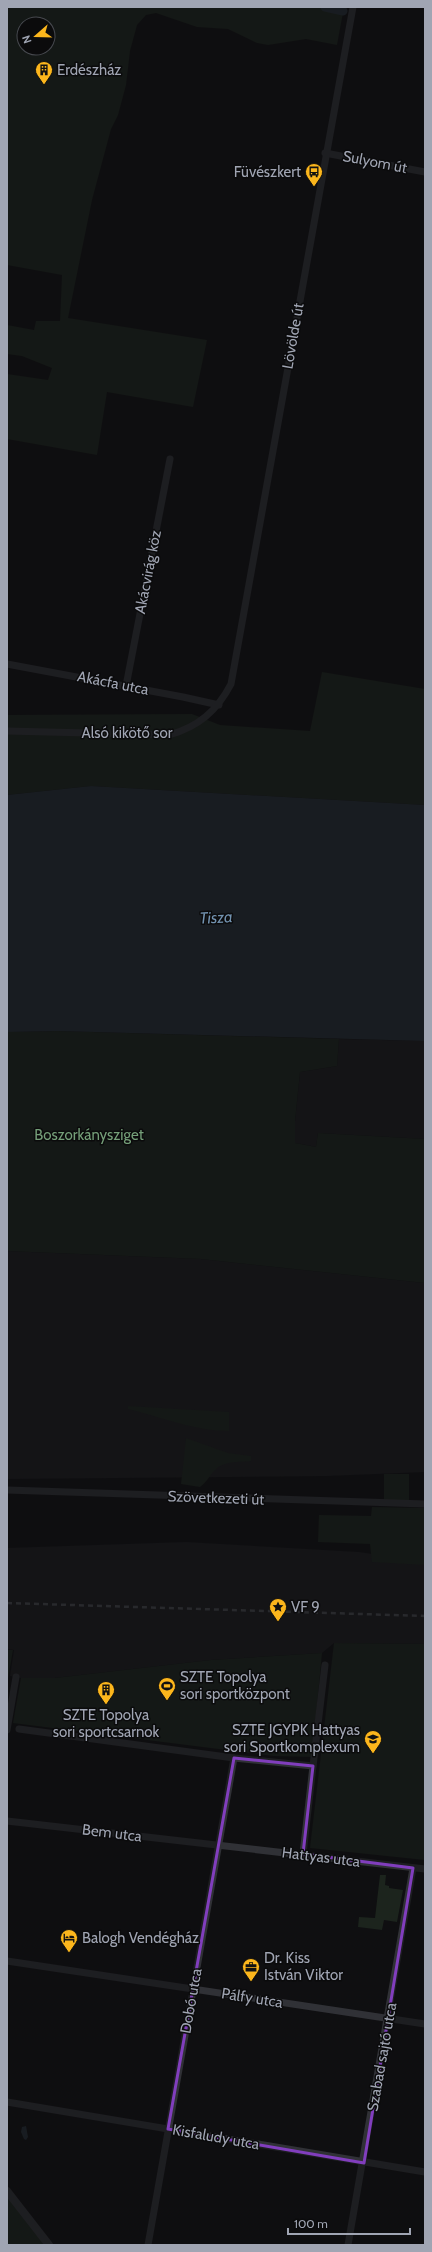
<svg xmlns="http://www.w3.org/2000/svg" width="432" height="2252" font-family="Cabin,sans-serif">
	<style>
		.built { fill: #1b1b1e }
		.green { fill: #1c241d; fill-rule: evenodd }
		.water { fill: #252e35 }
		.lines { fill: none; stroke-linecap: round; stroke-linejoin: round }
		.canal { stroke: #252e35; stroke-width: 9 }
		.minor { stroke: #303136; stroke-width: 7 }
		.tertiary { stroke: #303136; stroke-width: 8 }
		.rail { stroke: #47494f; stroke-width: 2.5; stroke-dasharray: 5 4; stroke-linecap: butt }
		.marked { fill: none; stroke: #813ebd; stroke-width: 3; stroke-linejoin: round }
		.labels { text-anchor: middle; stroke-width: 3; stroke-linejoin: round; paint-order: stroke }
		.poi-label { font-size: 15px; fill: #a0a5b3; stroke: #0b0b0c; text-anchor: start }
		.street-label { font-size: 15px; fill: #a0a5b3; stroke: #0b0b0c }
		.park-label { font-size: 15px; fill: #759f79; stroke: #0b0b0c }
		.water-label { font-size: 16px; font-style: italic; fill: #7393b1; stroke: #0b0b0c }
	</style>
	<rect width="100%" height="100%" fill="#0f0f11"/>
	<g class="built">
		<path d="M339,1039L425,1041V1139L318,1133L316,1147L295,1143V1121L300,1072L337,1066Z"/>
		<path d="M7,1251L201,1259L425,1283V1472L327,1476L7,1479Z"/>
		<path d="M186,1542L359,1552L425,1562V1644L334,1643L322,1653L211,1660L55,1678H21L10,1676L14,1650L7,1649V1548Z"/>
	</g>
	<g class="green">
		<path d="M7,7H344L337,45L306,39L268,45L257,43L228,29L197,27L156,13L146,15L137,25L130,51L126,85L118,115L111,129L92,200L68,318L207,340L193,407L107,392L97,455L7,439V374L48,380L52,368L22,356L7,354V325L34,330L36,321H60L62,275L7,265ZM24,24H48V48H24Z"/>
		<path d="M322,672L425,689V805L91,786L7,795V715L192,714L220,725L310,731Z"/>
		<path d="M58,1031L339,1039L337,1066L300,1072L295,1121V1143L316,1147L318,1133L425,1139V1283L201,1259L7,1251V1032Z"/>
		<path d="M128,1406L229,1412V1431C195,1431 161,1417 128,1409Z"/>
		<path d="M186,1438L228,1453L251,1456V1461C239,1462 223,1461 215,1470C209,1476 207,1482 200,1487L181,1484Z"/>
		<rect x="384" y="1474" width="25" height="27"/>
		<path d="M372,1507L425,1508V1565L372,1562L370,1544L318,1542L319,1515L371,1516Z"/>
		<path d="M334,1643L425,1644V1860L310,1848Z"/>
		<path d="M7,1650H13L7,1684Z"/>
		<path d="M322,1653L312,1757L273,1756L13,1723L21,1678H55L211,1660Z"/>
		<path d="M380,1875H386L385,1885L389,1886V1888L403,1890L397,1922L384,1920L382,1930L358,1927L359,1917L375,1918Z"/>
		<path d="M7,2191L49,2245H7Z"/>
	</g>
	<g class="water">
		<path d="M91,786L425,805V1041L58,1031L7,1032V795Z"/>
		<path d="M26,2126L28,2137L26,2140L24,2139L21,2132L22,2127Z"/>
	</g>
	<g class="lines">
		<path class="canal" d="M325,7L343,11"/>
		<g class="minor">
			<path d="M325,153L425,172"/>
			<path d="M7,664L183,697L219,705"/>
			<path d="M126,686L170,459"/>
			<path d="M7,731L169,735C198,727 217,711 231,684L353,7"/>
			<path d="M7,1490L425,1504"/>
			<path d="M19,1729L234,1758L313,1766L303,1854"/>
			<path d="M7,1730L16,1677"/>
			<path d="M313,1766L325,1665"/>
			<path d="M7,1821L425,1869"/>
			<path d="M7,1961L425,2024"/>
			<path d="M7,2102L425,2172"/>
			<path d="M148,2245L234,1758"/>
			<path d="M348,2245L413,1868"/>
		</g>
		<path class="tertiary" d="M7,2191L49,2245"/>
		<path class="rail" d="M7,1603L425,1616"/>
	</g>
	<path d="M0 0H432V2252H0ZM234,1758L313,1766L303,1854L413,1868L364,2163L168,2129Z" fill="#0f0f11" fill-opacity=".55" fill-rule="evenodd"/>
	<path class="marked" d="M234,1758L313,1766L303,1854L413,1868L364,2163L168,2129Z"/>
	<defs>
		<symbol id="building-pin" viewBox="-11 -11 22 30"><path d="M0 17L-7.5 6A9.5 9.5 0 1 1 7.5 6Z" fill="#fcb61c" stroke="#0b0b0c"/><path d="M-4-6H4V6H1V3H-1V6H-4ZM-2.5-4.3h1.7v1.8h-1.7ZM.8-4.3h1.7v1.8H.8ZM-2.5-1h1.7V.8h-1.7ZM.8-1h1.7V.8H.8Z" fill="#111"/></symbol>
		<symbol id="bus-pin" viewBox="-11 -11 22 30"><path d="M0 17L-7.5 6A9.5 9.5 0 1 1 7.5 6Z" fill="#fcb61c" stroke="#0b0b0c"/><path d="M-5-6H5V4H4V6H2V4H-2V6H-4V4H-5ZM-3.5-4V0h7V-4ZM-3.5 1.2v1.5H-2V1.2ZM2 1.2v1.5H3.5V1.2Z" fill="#111"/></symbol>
		<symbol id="sight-pin" viewBox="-11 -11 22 30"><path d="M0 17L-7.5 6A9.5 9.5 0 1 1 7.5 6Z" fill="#fcb61c" stroke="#0b0b0c"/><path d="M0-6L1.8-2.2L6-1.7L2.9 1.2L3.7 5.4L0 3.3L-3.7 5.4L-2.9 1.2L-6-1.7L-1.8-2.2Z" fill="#111"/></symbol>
		<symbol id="stadium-pin" viewBox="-11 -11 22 30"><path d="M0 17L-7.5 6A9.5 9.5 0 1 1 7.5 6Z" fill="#fcb61c" stroke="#0b0b0c"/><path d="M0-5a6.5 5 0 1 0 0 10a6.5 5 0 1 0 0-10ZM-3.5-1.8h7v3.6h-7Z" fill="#111"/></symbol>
		<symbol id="university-pin" viewBox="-11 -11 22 30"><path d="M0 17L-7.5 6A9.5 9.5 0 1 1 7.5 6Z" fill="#fcb61c" stroke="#0b0b0c"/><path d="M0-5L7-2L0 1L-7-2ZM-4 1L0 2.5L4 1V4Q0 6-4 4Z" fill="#111"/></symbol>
		<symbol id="hotel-pin" viewBox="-11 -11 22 30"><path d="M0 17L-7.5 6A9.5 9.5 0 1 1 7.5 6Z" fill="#fcb61c" stroke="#0b0b0c"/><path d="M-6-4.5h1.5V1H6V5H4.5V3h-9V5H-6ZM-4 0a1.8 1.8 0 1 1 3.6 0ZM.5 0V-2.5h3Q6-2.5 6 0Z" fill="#111"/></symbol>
		<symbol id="office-pin" viewBox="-11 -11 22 30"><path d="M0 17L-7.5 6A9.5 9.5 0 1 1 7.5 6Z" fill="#fcb61c" stroke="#0b0b0c"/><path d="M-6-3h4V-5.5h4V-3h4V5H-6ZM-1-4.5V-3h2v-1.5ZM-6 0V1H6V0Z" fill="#111"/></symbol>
	</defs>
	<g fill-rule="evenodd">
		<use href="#building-pin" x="34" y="60" width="20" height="27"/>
		<use href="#bus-pin" x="304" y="162" width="20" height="27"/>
		<use href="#sight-pin" x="268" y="1597" width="20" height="27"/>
		<use href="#stadium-pin" x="157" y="1676" width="20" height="27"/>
		<use href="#building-pin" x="96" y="1680" width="20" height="27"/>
		<use href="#university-pin" x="363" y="1729" width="20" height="27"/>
		<use href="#hotel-pin" x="59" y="1928" width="20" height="27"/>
		<use href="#office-pin" x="241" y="1957" width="20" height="27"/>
	</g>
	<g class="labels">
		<g class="poi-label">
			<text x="57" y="75">Erdészház</text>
			<text x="301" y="177" text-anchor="end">Füvészkert</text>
			<text x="291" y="1612">VF 9</text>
			<text x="180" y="1682">SZTE Topolya<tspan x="180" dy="17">sori sportközpont</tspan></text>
			<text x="106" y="1720" text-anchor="middle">SZTE Topolya<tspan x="106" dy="17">sori sportcsarnok</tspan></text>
			<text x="360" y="1735" text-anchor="end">SZTE JGYPK Hattyas<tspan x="360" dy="17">sori Sportkomplexum</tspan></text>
			<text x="82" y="1943">Balogh Vendégház</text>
			<text x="264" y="1963">Dr. Kiss<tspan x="264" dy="17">István Viktor</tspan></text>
		</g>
		<g class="street-label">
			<text transform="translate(375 162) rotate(11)" y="5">Sulyom út</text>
			<text transform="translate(293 336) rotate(-80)" y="5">Lövölde út</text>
			<text transform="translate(148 572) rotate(-79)" y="5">Akácvirág köz</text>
			<text transform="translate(113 683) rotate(11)" y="5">Akácfa utca</text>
			<text x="127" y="738">Alsó kikötő sor</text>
			<text transform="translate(216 1498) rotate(2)" y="5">Szövetkezeti út</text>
			<text transform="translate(112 1833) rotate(7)" y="5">Bem utca</text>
			<text transform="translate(321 1857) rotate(7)" y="5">Hattyas utca</text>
			<text transform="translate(252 1998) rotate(9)" y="5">Pálfy utca</text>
			<text transform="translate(191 2001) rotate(-80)" y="5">Dobó utca</text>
			<text transform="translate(382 2057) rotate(-80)" y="5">Szabad sajtó utca</text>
			<text transform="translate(216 2137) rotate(10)" y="5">Kisfaludy utca</text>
		</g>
		<g class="park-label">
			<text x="89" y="1140">Boszorkánysziget</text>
		</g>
		<g class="water-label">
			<text transform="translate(216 917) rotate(-3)" y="6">Tisza</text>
		</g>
	</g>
	<rect width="432" height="2252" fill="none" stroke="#a0a5b3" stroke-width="16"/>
	<g transform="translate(36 36) rotate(250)"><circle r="19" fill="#0b0b0c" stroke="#47494f"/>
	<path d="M0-3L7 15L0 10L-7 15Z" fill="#fcb61c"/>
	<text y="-6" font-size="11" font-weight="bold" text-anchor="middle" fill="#a0a5b3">N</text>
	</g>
	<path d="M288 2228v6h122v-6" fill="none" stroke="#a0a5b3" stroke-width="2"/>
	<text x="294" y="2228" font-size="12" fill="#a0a5b3" stroke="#0b0b0c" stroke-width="3" paint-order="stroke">100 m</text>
</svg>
